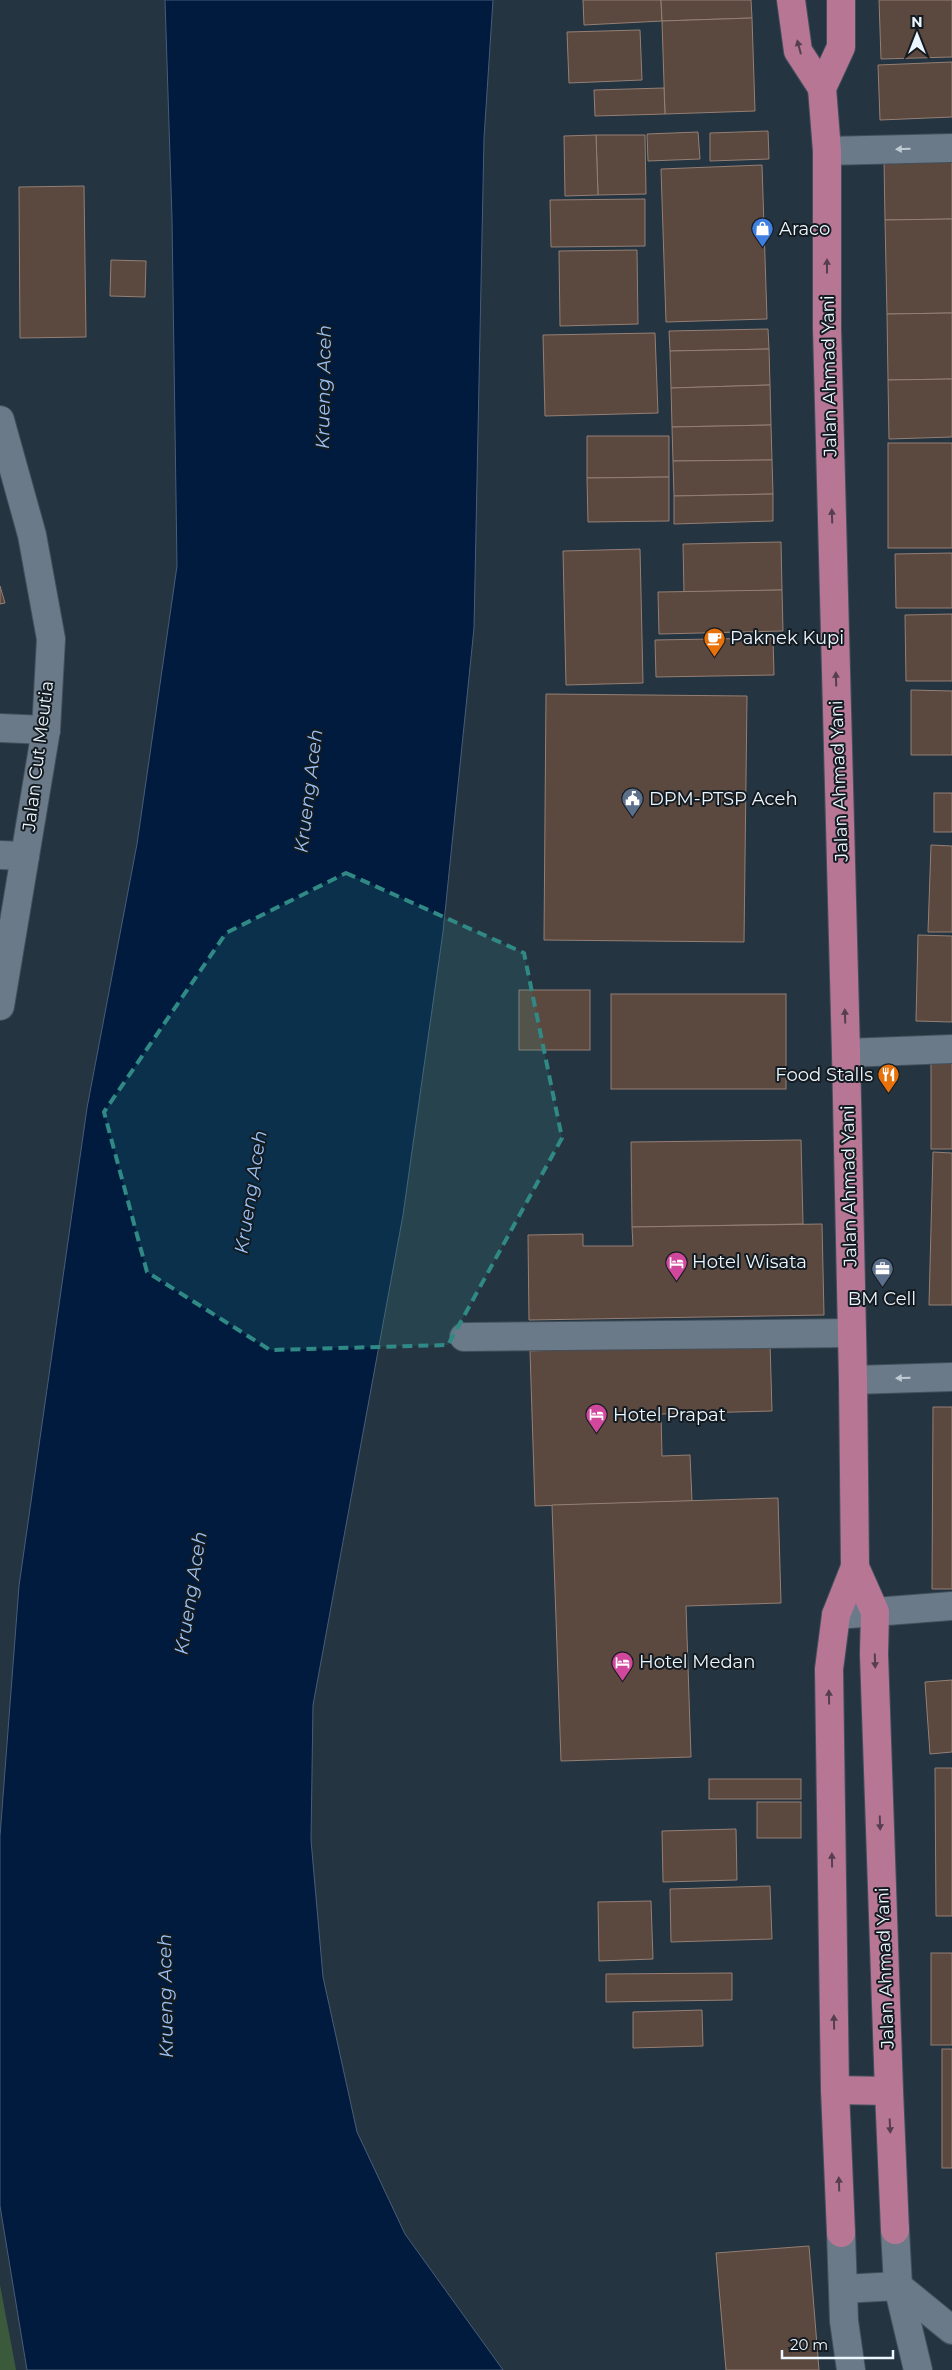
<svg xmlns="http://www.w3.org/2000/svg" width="952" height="2370" font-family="Montserrat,sans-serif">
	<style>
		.green { fill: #3b5a3c }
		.water { fill: #001b3e; stroke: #475d78 }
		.building { fill: #5b483e; stroke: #947f74 }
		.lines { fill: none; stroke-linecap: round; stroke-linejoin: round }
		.minor-casing { stroke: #43505b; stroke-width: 30 }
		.major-casing { stroke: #43505b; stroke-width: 30 }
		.minor { stroke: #6a7a89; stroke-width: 28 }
		.major { stroke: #b77694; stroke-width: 28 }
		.oneway { fill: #553f4f }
		.oneway2 { fill: #becbd5 }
		.marked { fill: #308984; fill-opacity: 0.2; stroke: #308984; stroke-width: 4; stroke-dasharray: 10 6; stroke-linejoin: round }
		.labels { text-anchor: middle; stroke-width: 4; stroke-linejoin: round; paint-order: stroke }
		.poi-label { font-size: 18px; fill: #ecf6fe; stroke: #141b21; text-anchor: start }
		.street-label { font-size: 18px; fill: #ecf6fe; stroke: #141b21 }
		.water-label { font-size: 19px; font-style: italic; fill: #9ac2f6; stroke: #141b21 }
	</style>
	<rect width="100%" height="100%" fill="#253441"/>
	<path class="green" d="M0,2285L16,2370H0Z"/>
	<path class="water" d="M165,0H493L484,138L474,628L443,932L403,1215L313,1705L311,1840L323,1977L357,2132L405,2234L503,2370H27L0,2206V1836L19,1586L87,1108L137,844L177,566L172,219Z"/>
	<g class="building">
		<path d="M583,0H661L662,21L584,25Z"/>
		<path d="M661,0H751L752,18L662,21Z"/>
		<path d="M879,0H952V57L881,59Z"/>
		<path d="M752,18L755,111L665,114L662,21Z"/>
		<path d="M640,30L642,80L569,83L567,32Z"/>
		<path d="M952,62V117L880,120L878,65Z"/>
		<path d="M664,88L665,114L595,116L594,90Z"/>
		<path d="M768,131L769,159L710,161V133Z"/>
		<path d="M698,132L700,159L648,161L647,134Z"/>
		<path d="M596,135H645L646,194L598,195Z"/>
		<path d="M596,135L598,195L565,196L564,136Z"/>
		<path d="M952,158V219L885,220L884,159Z"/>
		<path d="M762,165L767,319L666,322L661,169Z"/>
		<path d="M84,186L86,337L20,338L19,187Z"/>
		<path d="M645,199V246L551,247L550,200Z"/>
		<path d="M952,219V313L887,314L885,220Z"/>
		<path d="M637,250L638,324L560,326L559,251Z"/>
		<path d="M111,260L146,261L145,297L110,296Z"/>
		<path d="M952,313V379L888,380L887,314Z"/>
		<path d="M768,329L769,349L670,351L669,331Z"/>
		<path d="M655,333L658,413L545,416L543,335Z"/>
		<path d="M769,349L770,385L671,388L670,351Z"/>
		<path d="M952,379V437L889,439L888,380Z"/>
		<path d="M770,385L771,425L672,427L671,388Z"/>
		<path d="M771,425L772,460L673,461L672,427Z"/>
		<path d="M587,436H669V477L587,478Z"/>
		<rect x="888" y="443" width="64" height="105"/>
		<path d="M772,460L773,494L674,496L673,461Z"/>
		<path d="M669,477V521L588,522L587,478Z"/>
		<path d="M773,494V521L674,524V496Z"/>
		<path d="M781,542L782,590L684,592L683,544Z"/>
		<path d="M640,549L643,683L566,685L563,551Z"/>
		<path d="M952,553V608H896L895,554Z"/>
		<path d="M0,586L5,603L0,604Z"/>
		<path d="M782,590L783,631L659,634L658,592Z"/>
		<path d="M952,614V681H906L905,615Z"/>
		<path d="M773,638L774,675L656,677L655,640Z"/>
		<path d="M911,690L952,691V755H911Z"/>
		<path d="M546,694L747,696L744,942L544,940Z"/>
		<rect x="934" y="793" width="18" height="39"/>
		<path d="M931,845L952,846V932H928Z"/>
		<path d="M918,935L952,936V1022L916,1021Z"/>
		<rect x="519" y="990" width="71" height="60"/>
		<rect x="611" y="994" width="175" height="95"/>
		<rect x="931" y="1053" width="21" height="96"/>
		<path d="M801,1140L803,1224L632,1227L631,1142Z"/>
		<path d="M933,1152L952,1153V1305H929Z"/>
		<path d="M822,1224L824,1315L529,1320L528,1235L583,1234V1246H633L632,1227Z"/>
		<path d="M770,1343L772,1411L661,1414L662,1456L690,1455L692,1501L535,1506L530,1351Z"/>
		<path d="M933,1407H952V1589H932Z"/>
		<path d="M778,1498L781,1603L686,1606L691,1757L561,1761L552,1505Z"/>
		<path d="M952,1680V1752L930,1754L925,1682Z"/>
		<path d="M935,1768H952V1916H936Z"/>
		<rect x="709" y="1779" width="92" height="20"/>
		<rect x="757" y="1802" width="44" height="36"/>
		<path d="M736,1829L737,1880L663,1882L662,1831Z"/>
		<path d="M770,1886L772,1939L671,1942L670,1889Z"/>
		<path d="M651,1901L653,1959L599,1961L598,1902Z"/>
		<rect x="931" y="1953" width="21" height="92"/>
		<path d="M732,1973V2000L606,2002V1974Z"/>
		<path d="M702,2010L703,2046L633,2048V2012Z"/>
		<rect x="942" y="2049" width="10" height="119"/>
		<path d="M809,2246L819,2370H726L716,2253Z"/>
	</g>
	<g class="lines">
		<defs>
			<g id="minor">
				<path d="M827,151L952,148"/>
				<path d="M0,420L32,535L51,639L46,730L0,1006"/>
				<path d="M0,728L46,730"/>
				<path d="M0,855L25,856"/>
				<path d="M846,1053L952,1049"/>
				<path d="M464,1337L852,1333"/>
				<path d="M853,1380L952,1377"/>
				<path d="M836,1615L952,1606"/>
				<path d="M895,2230L898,2286L918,2370"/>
				<path d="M841,2233L844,2321L851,2370"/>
				<path d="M843,2289L898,2286L952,2330"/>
			</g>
			<g id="major">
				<path d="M791,0L798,51L822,88"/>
				<path d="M855,1567L875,1612L874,1654L889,2091L895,2230"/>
				<path d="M835,2090L889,2091"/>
				<path d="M841,2233L835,2090L829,1669L836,1615L855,1567L853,1380L846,1053L827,328V151L822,88L841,47V0"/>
			</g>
		</defs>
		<use href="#minor" class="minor-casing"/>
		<use href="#major" class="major-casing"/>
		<use href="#minor" class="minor"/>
		<use href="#major" class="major"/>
	</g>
	<defs><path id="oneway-solid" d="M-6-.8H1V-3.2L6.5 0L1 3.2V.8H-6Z" transform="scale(1.25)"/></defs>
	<g class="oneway">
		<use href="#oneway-solid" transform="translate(799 47) rotate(-105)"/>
		<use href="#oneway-solid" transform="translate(827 266) rotate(-90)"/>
		<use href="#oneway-solid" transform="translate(832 516) rotate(-92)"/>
		<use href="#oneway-solid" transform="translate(836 679) rotate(-92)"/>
		<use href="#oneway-solid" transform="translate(845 1016) rotate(-92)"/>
		<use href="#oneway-solid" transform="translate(875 1661) rotate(88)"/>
		<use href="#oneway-solid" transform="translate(829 1697) rotate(-91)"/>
		<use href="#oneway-solid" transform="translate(880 1823) rotate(88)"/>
		<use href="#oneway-solid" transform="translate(832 1860) rotate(-91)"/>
		<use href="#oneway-solid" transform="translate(834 2022) rotate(-91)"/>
		<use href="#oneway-solid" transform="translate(890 2126) rotate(87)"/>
		<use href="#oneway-solid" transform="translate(839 2184) rotate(-92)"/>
	</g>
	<g class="oneway2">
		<use href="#oneway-solid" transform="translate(903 149) rotate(179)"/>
		<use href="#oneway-solid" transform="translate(903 1378) rotate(178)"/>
	</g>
	<path class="marked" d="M346,873L524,953L562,1138L448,1345L270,1350L147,1272L104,1112L226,933Z"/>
	<defs>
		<symbol id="shop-pin" viewBox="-11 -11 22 30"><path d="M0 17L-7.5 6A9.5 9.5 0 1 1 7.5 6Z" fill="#3f7fe0" stroke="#141b21"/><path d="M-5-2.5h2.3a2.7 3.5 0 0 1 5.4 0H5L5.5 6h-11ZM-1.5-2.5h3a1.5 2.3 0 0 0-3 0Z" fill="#fff"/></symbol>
		<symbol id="cafe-pin" viewBox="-11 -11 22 30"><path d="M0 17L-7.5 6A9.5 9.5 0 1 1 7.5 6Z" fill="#e8710a" stroke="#141b21"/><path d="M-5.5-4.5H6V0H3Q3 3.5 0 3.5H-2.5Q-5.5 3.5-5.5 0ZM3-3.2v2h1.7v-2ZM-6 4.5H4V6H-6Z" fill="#fff"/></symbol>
		<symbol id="civic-pin" viewBox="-11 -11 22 30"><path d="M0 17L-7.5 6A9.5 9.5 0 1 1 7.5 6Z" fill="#5c6f8a" stroke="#141b21"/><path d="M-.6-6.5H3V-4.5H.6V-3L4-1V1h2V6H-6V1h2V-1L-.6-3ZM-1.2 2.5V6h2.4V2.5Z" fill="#fff"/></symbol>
		<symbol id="restaurant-pin" viewBox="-11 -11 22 30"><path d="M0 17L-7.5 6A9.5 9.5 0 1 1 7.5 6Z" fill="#e8710a" stroke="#141b21"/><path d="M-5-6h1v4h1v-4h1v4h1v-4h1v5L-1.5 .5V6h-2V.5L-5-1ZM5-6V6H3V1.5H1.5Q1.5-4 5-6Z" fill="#fff"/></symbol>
		<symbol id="hotel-pin" viewBox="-11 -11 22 30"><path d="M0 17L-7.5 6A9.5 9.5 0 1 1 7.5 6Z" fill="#d1479c" stroke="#141b21"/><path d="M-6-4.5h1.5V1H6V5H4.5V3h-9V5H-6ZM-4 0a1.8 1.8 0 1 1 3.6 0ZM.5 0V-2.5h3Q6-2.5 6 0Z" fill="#fff"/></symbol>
		<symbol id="office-pin" viewBox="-11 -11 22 30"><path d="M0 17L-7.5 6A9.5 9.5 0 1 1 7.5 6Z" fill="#5c6f8a" stroke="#141b21"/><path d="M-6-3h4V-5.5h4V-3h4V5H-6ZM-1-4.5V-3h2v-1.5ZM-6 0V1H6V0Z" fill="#fff"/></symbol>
	</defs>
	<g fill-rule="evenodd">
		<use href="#shop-pin" x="750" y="216" width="25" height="34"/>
		<use href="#cafe-pin" x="702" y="626" width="25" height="34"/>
		<use href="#civic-pin" x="620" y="786" width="25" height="34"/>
		<use href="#restaurant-pin" x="876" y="1062" width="25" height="34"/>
		<use href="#hotel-pin" x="664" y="1250" width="25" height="34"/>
		<use href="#office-pin" x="870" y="1256" width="25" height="34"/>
		<use href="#hotel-pin" x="584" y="1402" width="25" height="34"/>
		<use href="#hotel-pin" x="610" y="1650" width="25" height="34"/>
	</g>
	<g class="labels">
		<g class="poi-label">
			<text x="779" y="235">Araco</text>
			<text x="730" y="644">Paknek Kupi</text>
			<text x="649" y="805">DPM-PTSP Aceh</text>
			<text x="873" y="1081" text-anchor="end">Food Stalls</text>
			<text x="692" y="1268">Hotel Wisata</text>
			<text x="882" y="1305" text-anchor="middle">BM Cell</text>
			<text x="613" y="1421">Hotel Prapat</text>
			<text x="639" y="1668">Hotel Medan</text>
		</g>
		<g class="street-label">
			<text transform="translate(829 376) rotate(-91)" y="6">Jalan Ahmad Yani</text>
			<text transform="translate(38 756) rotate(-83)" y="6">Jalan Cut Meutia</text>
			<text transform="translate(839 781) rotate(-92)" y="6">Jalan Ahmad Yani</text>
			<text transform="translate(849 1186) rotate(-91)" y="6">Jalan Ahmad Yani</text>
			<text transform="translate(885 1968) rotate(-92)" y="6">Jalan Ahmad Yani</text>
		</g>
		<g class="water-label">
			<text transform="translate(323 387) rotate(-89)" y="7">Krueng Aceh</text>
			<text transform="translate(308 791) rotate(-83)" y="7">Krueng Aceh</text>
			<text transform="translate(250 1192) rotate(-81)" y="7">Krueng Aceh</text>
			<text transform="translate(190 1593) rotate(-81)" y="7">Krueng Aceh</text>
			<text transform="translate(165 1996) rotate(-91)" y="7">Krueng Aceh</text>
		</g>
	</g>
	<g transform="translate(917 35)" stroke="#141b21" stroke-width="4" paint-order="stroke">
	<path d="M0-4L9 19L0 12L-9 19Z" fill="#ecf6fe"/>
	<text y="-8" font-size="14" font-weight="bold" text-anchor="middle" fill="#ecf6fe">N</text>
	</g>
	<path d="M782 2350v8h111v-8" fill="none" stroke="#ecf6fe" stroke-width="2.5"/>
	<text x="790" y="2350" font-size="15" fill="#ecf6fe" stroke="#141b21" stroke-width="4" paint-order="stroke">20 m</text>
</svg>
